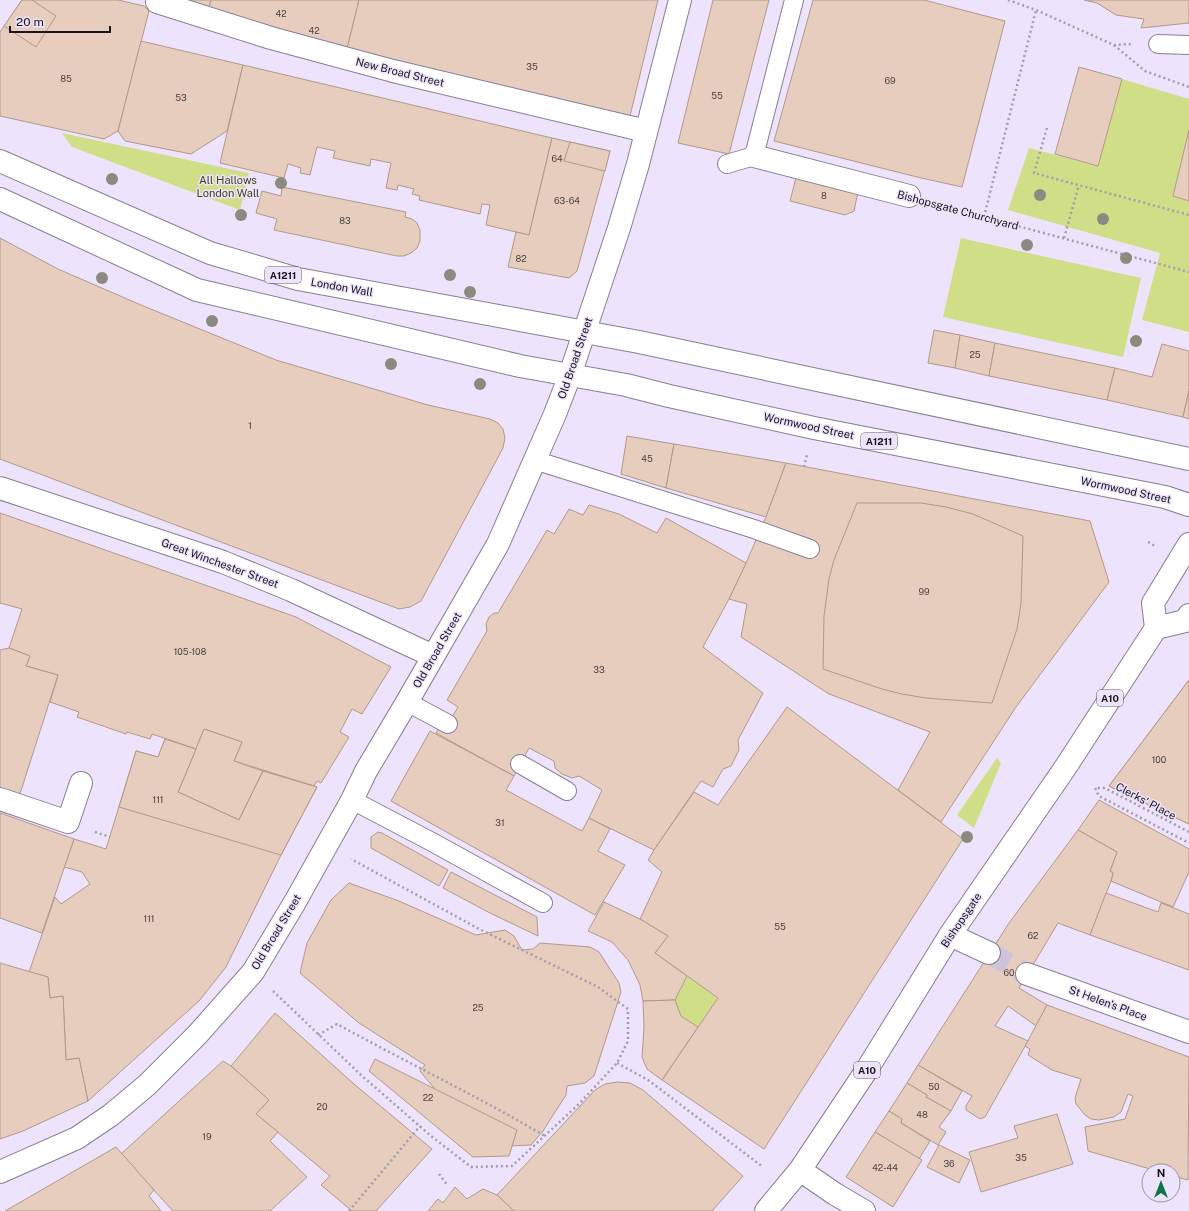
<svg xmlns="http://www.w3.org/2000/svg" width="1189" height="1211" font-family="'Public Sans',sans-serif">
	<style>
		.green { fill: #d1de88 }
		.building { fill: #e6cdbd; stroke: #b1998a }
		.lines { fill: none; stroke-linecap: round; stroke-linejoin: round }
		.street-tunnel { stroke: #cdc4db; stroke-width: 22; stroke-dasharray: 22 11; stroke-linecap: butt }
		.lane-casing { stroke: #887e95; stroke-width: 20 }
		.street-casing { stroke: #887e95; stroke-width: 24 }
		.secondary-casing { stroke: #887e95; stroke-width: 24 }
		.primary-casing { stroke: #887e95; stroke-width: 24 }
		.path { stroke: #a39bae; stroke-width: 2.5; stroke-dasharray: 2 3; stroke-linecap: butt }
		.lane { stroke: #fff; stroke-width: 18 }
		.street { stroke: #fff; stroke-width: 22 }
		.secondary { stroke: #fff; stroke-width: 22 }
		.primary { stroke: #fff; stroke-width: 22 }
		.tree { fill: #8c8a7f }
		.labels { text-anchor: middle; stroke-width: 3; stroke-linejoin: round; paint-order: stroke }
		.number-label { font-size: 9px; fill: #4c4345 }
		.shield { fill: #ede3fc; stroke: #585360; stroke-width: 1 }
		.shield-label { font-size: 10px; font-weight: bold; fill: #18151d }
		.street-label { font-size: 11px; fill: #18151d; stroke: #ede3fc }
		.park-label { font-size: 11px; fill: #3c4218; stroke: #ede3fc }
	</style>
	<rect width="100%" height="100%" fill="#ede3fc"/>
	<g class="green">
		<path d="M1122,79L1189,99V130L1173,196L1189,201V332L1142,320L1160,253L1008,210L1029,148L1098,166Z"/>
		<path d="M62,133L249,173L240,210L72,147Z"/>
		<path d="M961,238L1141,278L1123,357L943,317Z"/>
		<path d="M997,758L1001,763L974,828L957,815Z"/>
		<path d="M687,976L718,998L698,1027L681,1016L675,1000Z"/>
	</g>
	<g class="building">
		<path d="M22,0H118L144,6L149,11L118,131L104,139L0,116V32Z"/>
		<path d="M22,0H32L56,16L36,47L4,26Z"/>
		<path d="M156,0H211L207,14Z"/>
		<path d="M211,0H359L347,49L207,14Z"/>
		<path d="M359,0H658L630,116L347,49Z"/>
		<path d="M713,0H769L729,154L678,143Z"/>
		<path d="M813,0H924L1005,21L962,187L917,177L774,141Z"/>
		<path d="M1084,0H1189V23L1141,28L1144,19L1116,15L1097,3Z"/>
		<path d="M141,41L243,65L227,131L191,154L125,141L118,131Z"/>
		<path d="M243,65L552,138L529,235L486,225L490,205L482,204L480,214L419,200L420,196L412,194L414,189L398,185L397,190L386,188L391,163L371,159L370,166L333,158L335,151L317,147L310,175L300,173L301,168L288,164L284,178L220,163Z"/>
		<path d="M1079,67L1122,79L1098,166L1055,154Z"/>
		<path d="M1189,130V201L1173,196Z"/>
		<path d="M552,138L610,151L577,271L569,278L508,267L516,232L529,235Z"/>
		<path d="M570,142L610,151L605,171L564,161Z"/>
		<path d="M798,170L858,192L854,211L845,215L790,201Z"/>
		<path d="M282,187L406,212L405,217L412,219L417,223L420,230V241L417,248L411,253L404,256H397L274,230L277,219L256,213L262,191L281,196Z"/>
		<path d="M0,238L58,269L141,305L276,360L428,405L490,419L498,423L503,429L505,438L503,448L421,601L410,607L399,609L0,459Z"/>
		<path d="M934,330L960,335L955,368L928,363Z"/>
		<path d="M960,335L995,343L989,376L955,368Z"/>
		<path d="M995,343L1115,368L1107,400L989,376Z"/>
		<path d="M1162,344L1189,351V391L1183,417L1107,400L1115,368L1152,377Z"/>
		<path d="M1189,391V419L1183,417Z"/>
		<path d="M627,436L674,444L666,488L621,474Z"/>
		<path d="M674,444L786,463L766,517L666,488Z"/>
		<path d="M786,463L1090,521L1109,582L1016,707L941,822L898,790L930,732L829,694L741,637L747,604L729,599L746,563L766,517Z"/>
		<path d="M857,503H921L946,507L973,514L1023,536L1021,604L1017,629L992,703L926,698L902,694L882,689L823,669L824,616L829,579L834,560Z"/>
		<path d="M589,505L619,514L657,533L666,518L746,563L729,599L703,647L763,693L738,740L739,750L731,766L723,769L713,787L701,781L654,850L589,818L602,790L579,776L572,778L562,774L555,768L554,761L529,748L514,776L436,733L439,727L448,724L458,707L447,700L487,631L486,624L489,617L494,613H498L547,530L554,534L569,509L583,515Z"/>
		<path d="M0,513L296,617L391,667L362,714L352,709L340,732L349,737L321,783L317,781L314,786L234,761L242,742L204,729L196,749L152,734L150,739L127,732L126,734L77,717L79,712L50,702L58,675L26,666L30,656L9,648L22,609L0,603Z"/>
		<path d="M9,648L30,656L26,666L58,675L18,800L0,793V650Z"/>
		<path d="M1189,680V824L1109,786Z"/>
		<path d="M1189,680V824L1109,786Z"/>
		<path d="M787,707L963,839L764,1149L662,1080L718,998L655,953L668,936L640,919L662,872L648,860L654,850L694,792L718,805Z"/>
		<path d="M204,729L242,742L234,761L263,771L239,820L178,792Z"/>
		<path d="M430,731L514,776L506,790L582,831L589,818L610,829L598,851L625,865L595,915L391,801Z"/>
		<path d="M165,739L196,749L178,792L239,820L263,771L317,787L281,855L226,967L199,1001L88,1101L79,1058L66,1060L63,996L50,998L48,977L29,972L55,897L61,904L90,884L82,872L64,867L74,839L106,849L136,751L158,757Z"/>
		<path d="M165,739L196,749L178,792L239,820L263,771L317,787L281,855L119,807L136,751L158,757Z"/>
		<path d="M1099,800L1189,849V872L1173,907L1111,881L1113,873L1110,871L1117,852L1078,830Z"/>
		<path d="M0,813L74,839L42,933L0,918Z"/>
		<path d="M1078,830L1117,852L1110,871L1113,873L1111,881L1090,935L1058,923L1019,988L1047,1005L1036,1026L1008,1006L995,1026L1028,1041L985,1117L980,1119L966,1110V1106L972,1096L918,1065L1009,923Z"/>
		<path d="M378,832L382,833L448,870L439,886L371,848V837Z"/>
		<path d="M451,872L537,917L538,936L490,913L443,888Z"/>
		<path d="M349,883L399,901L476,935L505,930L514,936L522,950L533,949L540,943L590,947L599,952L619,983L621,992L594,1076L585,1083L567,1086L566,1095L543,1131L531,1145L485,1147L478,1142L420,1071L425,1065L359,1023L300,973L307,943L331,900Z"/>
		<path d="M1106,893L1158,912L1161,903L1189,914V970L1090,935Z"/>
		<path d="M604,902L640,919L668,936L655,953L687,976L675,1000L643,1001L640,985L628,960L612,942L588,931Z"/>
		<path d="M0,963L48,977L50,998L63,996L66,1060L79,1058L88,1101L23,1131L0,1139Z"/>
		<path d="M675,1000L681,1016L698,1027L662,1080L647,1069L642,1057L644,1027L643,1001Z"/>
		<path d="M1047,1005L1189,1057L1188,1180L1173,1176V1171H1157L1088,1151L1085,1127L1125,1119L1133,1096L1128,1094L1121,1112L1114,1117L1099,1120L1091,1119L1085,1115L1076,1104L1075,1098L1081,1079L1052,1070L1028,1055L1030,1049L1025,1046Z"/>
		<path d="M275,1013L354,1084L432,1149L376,1211H352L321,1185L330,1176L256,1114L269,1100L231,1066Z"/>
		<path d="M375,1059L517,1130L509,1156L473,1157L369,1071Z"/>
		<path d="M223,1061L231,1066L269,1100L256,1114L278,1132L270,1141L307,1177L270,1211H173L121,1154Z"/>
		<path d="M918,1065L962,1091L951,1111L926,1097L927,1095L907,1083Z"/>
		<path d="M617,1082L630,1083L643,1090L743,1176L712,1211H514L497,1195L595,1090L605,1084Z"/>
		<path d="M907,1083L927,1095L926,1097L951,1111L939,1127L946,1132L938,1145L901,1123L902,1119L889,1111Z"/>
		<path d="M889,1111L902,1119L901,1123L930,1141L919,1159L875,1132Z"/>
		<path d="M1057,1114L1073,1164L981,1192L969,1152L1018,1138L1014,1126Z"/>
		<path d="M875,1132L922,1160L893,1207L846,1177Z"/>
		<path d="M939,1145L970,1160L959,1183L927,1167Z"/>
		<path d="M116,1147L154,1190L149,1196L161,1211H5Z"/>
		<path d="M455,1187L467,1199L483,1189L497,1195L514,1211H428L438,1199L443,1203Z"/>
	</g>
	<g class="lines">
		<path class="street-tunnel" d="M989,953L1027,974"/>
		<defs>
			<g id="lane">
				<path d="M1158,44L1189,45"/>
				<path d="M727,164L754,156L794,0"/>
				<path d="M534,460L754,529L810,549"/>
				<path d="M407,702L448,724"/>
				<path d="M520,764L567,791"/>
				<path d="M352,800L432,842L543,903"/>
			</g>
			<g id="street">
				<path d="M157,2L271,38L393,71L646,131"/>
				<path d="M754,156L909,196"/>
				<path d="M0,488L223,562L291,590L433,656"/>
				<path d="M0,799L68,822L81,783"/>
				<path d="M950,935L989,953"/>
				<path d="M1027,974L1189,1032"/>
				<path d="M800,1170L835,1194L864,1211"/>
				<path d="M0,1172L77,1138L111,1115L147,1085L197,1035L253,972L295,902L352,800L366,771L407,702L498,544L555,414L570,375"/>
			</g>
			<path id="secondary" d="M570,375L619,228L638,164L680,0"/>
			<g id="primary">
				<path d="M0,161L210,253L298,279L639,342L1189,459"/>
				<path d="M0,199L197,290L520,366L626,385L669,396L814,428L1165,497L1189,505"/>
				<path d="M1156,628L1185,621L1189,615"/>
				<path d="M766,1211L800,1170L866,1071L950,935L1065,768L1156,628L1153,603L1189,544"/>
			</g>
		</defs>
		<use href="#lane" class="lane-casing"/>
		<use href="#street" class="street-casing"/>
		<use href="#secondary" class="secondary-casing"/>
		<use href="#primary" class="primary-casing"/>
		<g class="path">
			<path d="M1008,0L1036,10L1114,45L1131,44"/>
			<path d="M1114,45L1145,71L1189,87"/>
			<path d="M1047,128L1034,173L1189,215"/>
			<path d="M937,203L984,217L1189,272"/>
			<path d="M984,217L1036,10"/>
			<path d="M1064,238L1079,185"/>
			<path d="M804,467L807,455"/>
			<path d="M1148,542L1155,546"/>
			<path d="M95,832L110,837"/>
			<path d="M1189,832L1105,788H1095L1099,796L1189,843"/>
			<path d="M273,991L361,1075L431,1136L471,1167L512,1166L579,1104L617,1063L628,1041V1009L598,987L481,930L351,859"/>
			<path d="M318,1035L337,1024C406,1062 477,1096 545,1136"/>
			<path d="M617,1063L648,1080L763,1167"/>
			<path d="M439,1174L448,1186"/>
			<path d="M349,1211L420,1126"/>
		</g>
		<use href="#lane" class="lane"/>
		<use href="#street" class="street"/>
		<use href="#secondary" class="secondary"/>
		<use href="#primary" class="primary"/>
	</g>
	<g class="tree">
		<circle cx="112" cy="179" r="6"/>
		<circle cx="281" cy="183" r="6"/>
		<circle cx="1040" cy="195" r="6"/>
		<circle cx="241" cy="215" r="6"/>
		<circle cx="1103" cy="219" r="6"/>
		<circle cx="1027" cy="245" r="6"/>
		<circle cx="1126" cy="258" r="6"/>
		<circle cx="450" cy="275" r="6"/>
		<circle cx="102" cy="278" r="6"/>
		<circle cx="470" cy="292" r="6"/>
		<circle cx="212" cy="321" r="6"/>
		<circle cx="1136" cy="341" r="6"/>
		<circle cx="391" cy="364" r="6"/>
		<circle cx="480" cy="384" r="6"/>
		<circle cx="967" cy="837" r="6"/>
	</g>
	<g class="labels">
		<g class="number-label">
			<text x="281" y="17">42</text>
			<text x="314" y="34">42</text>
			<text x="532" y="70">35</text>
			<text x="66" y="82">85</text>
			<text x="890" y="84">69</text>
			<text x="717" y="99">55</text>
			<text x="181" y="101">53</text>
			<text x="557" y="162">64</text>
			<text x="824" y="199">8</text>
			<text x="567" y="204">63-64</text>
			<text x="345" y="224">83</text>
			<text x="521" y="262">82</text>
			<text x="975" y="358">25</text>
			<text x="250" y="429">1</text>
			<text x="647" y="462">45</text>
			<text x="924" y="595">99</text>
			<text x="190" y="655">105-108</text>
			<text x="599" y="673">33</text>
			<text x="1159" y="763">100</text>
			<text x="158" y="803">111</text>
			<text x="500" y="826">31</text>
			<text x="149" y="922">111</text>
			<text x="780" y="930">55</text>
			<text x="1033" y="939">62</text>
			<text x="1009" y="976">60</text>
			<text x="478" y="1011">25</text>
			<text x="934" y="1090">50</text>
			<text x="428" y="1101">22</text>
			<text x="322" y="1110">20</text>
			<text x="922" y="1118">48</text>
			<text x="207" y="1140">19</text>
			<text x="1021" y="1161">35</text>
			<text x="949" y="1167">36</text>
			<text x="885" y="1171">42-44</text>
		</g>
		<g class="shield">
			<rect x="265" y="267" width="36" height="16" rx="3"/>
			<rect x="861" y="433" width="36" height="16" rx="3"/>
			<rect x="1097" y="690" width="26" height="16" rx="3"/>
			<rect x="854" y="1062" width="26" height="16" rx="3"/>
		</g>
		<g class="shield-label">
			<text x="283" y="279">A1211</text>
			<text x="879" y="445">A1211</text>
			<text x="1110" y="702">A10</text>
			<text x="867" y="1074">A10</text>
		</g>
		<g class="street-label">
			<text transform="translate(400 72) rotate(14)" y="4">New Broad Street</text>
			<text transform="translate(958 210) rotate(15)" y="4">Bishopsgate Churchyard</text>
			<text transform="translate(342 287) rotate(10)" y="4">London Wall</text>
			<text transform="translate(575 358) rotate(-71)" y="4">Old Broad Street</text>
			<text transform="translate(809 426) rotate(12)" y="4">Wormwood Street</text>
			<text transform="translate(1126 490) rotate(12)" y="4">Wormwood Street</text>
			<text transform="translate(220 563) rotate(20)" y="4">Great Winchester Street</text>
			<text transform="translate(437 650) rotate(-60)" y="4">Old Broad Street</text>
			<text transform="translate(1146 801) rotate(28)" y="4">Clerks' Place</text>
			<text transform="translate(961 920) rotate(-56)" y="4">Bishopsgate</text>
			<text transform="translate(276 932) rotate(-59)" y="4">Old Broad Street</text>
			<text transform="translate(1108 1003) rotate(20)" y="4">St Helen's Place</text>
		</g>
		<g class="park-label">
			<text x="228" y="184">All Hallows<tspan x="228" dy="13">London Wall</tspan></text>
		</g>
	</g>
	<g transform="translate(1161 1183)"><circle r="19" fill="#ede3fc" stroke="#9891a3"/>
	<path d="M0-3L7 15L0 10L-7 15Z" fill="#10744b"/>
	<text y="-6" font-size="11" font-weight="bold" text-anchor="middle" fill="#18151d">N</text>
	</g>
	<path d="M10 26v6h100v-6" fill="none" stroke="#18151d" stroke-width="2"/>
	<text x="16" y="26" font-size="12" fill="#18151d" stroke="#ede3fc" stroke-width="3" paint-order="stroke">20 m</text>
</svg>
